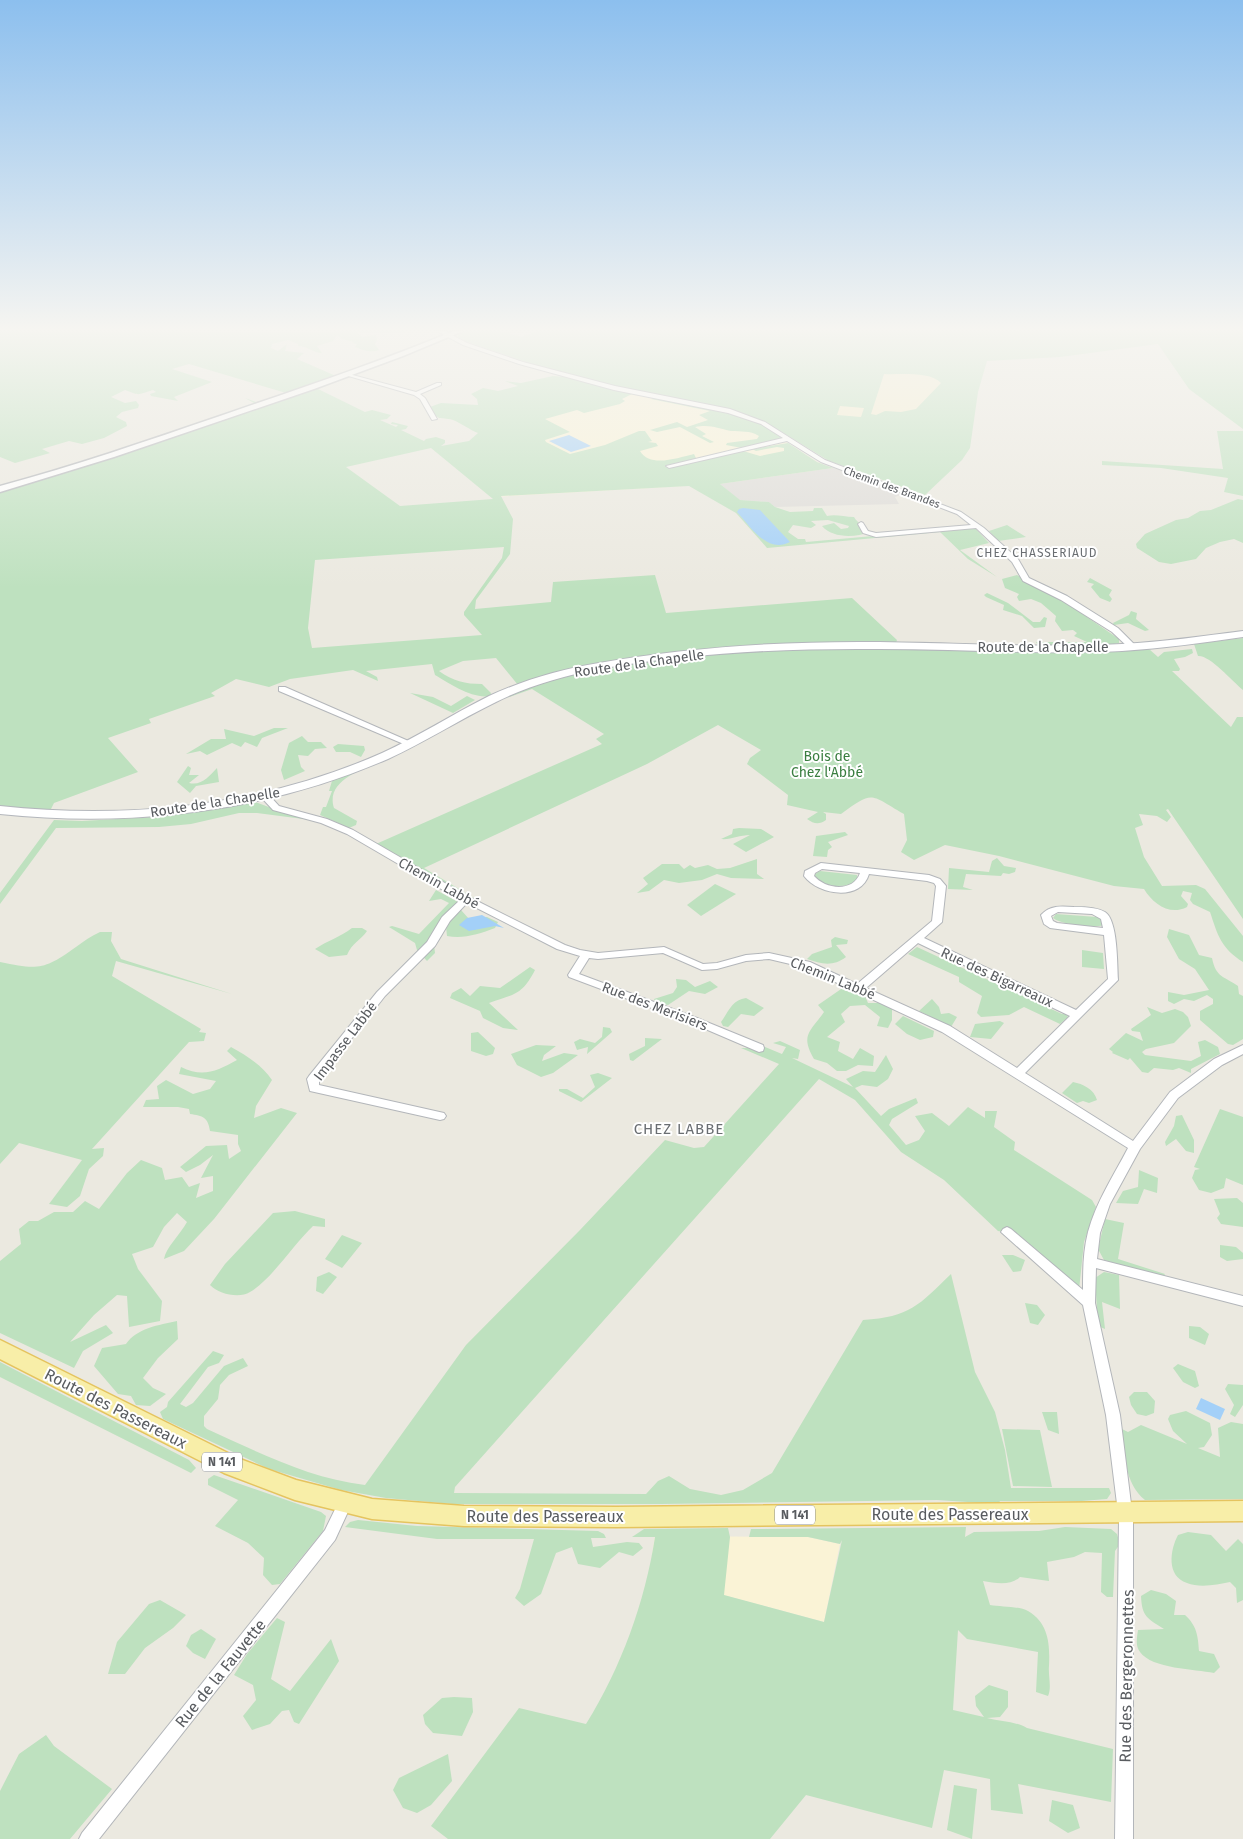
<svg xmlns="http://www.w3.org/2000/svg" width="1243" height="1839" font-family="'Fira Sans',sans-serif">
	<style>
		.commercial { fill: #faf3d6 }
		.industrial { fill: #dedcd8 }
		.green { fill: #bee1bf; fill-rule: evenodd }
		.sand { fill: #f6efd0 }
		.water { fill: #a3d0f8 }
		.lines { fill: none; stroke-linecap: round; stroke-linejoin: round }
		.minor-casing { stroke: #b3b6ba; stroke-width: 2 }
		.tertiary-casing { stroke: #b3b6ba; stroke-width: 3 }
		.secondary-casing { stroke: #b4b7bc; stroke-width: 2 }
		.primary-casing { stroke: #e5c45f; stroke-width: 3 }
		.minor { fill: #fff; fill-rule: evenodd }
		.tertiary { fill: #fff; fill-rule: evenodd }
		.secondary { fill: #fff; fill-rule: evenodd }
		.primary { fill: #f8eea8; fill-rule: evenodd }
		.labels { text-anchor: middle; stroke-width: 4; stroke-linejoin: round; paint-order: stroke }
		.far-street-label { font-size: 11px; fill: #595c60; stroke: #fff }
		.far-neighbourhood-label { font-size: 12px; letter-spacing: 1px; fill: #6a6e72; stroke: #fff }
		.shield { fill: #fff; stroke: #8b8d90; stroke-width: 1 }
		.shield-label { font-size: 12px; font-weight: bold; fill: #595c60 }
		.street-label { font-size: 14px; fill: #595c60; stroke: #fff }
		.park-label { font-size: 14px; fill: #3a7e40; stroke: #fff }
		.neighbourhood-label { font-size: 15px; letter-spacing: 1px; fill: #6a6e72; stroke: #fff }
		.near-street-label { font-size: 16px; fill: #595c60; stroke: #fff }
	</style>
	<rect width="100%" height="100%" fill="#ebe9e0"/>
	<g class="commercial">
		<path d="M629,393L718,410L766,429L817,462L833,468L720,484L492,497L483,488L521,426Z"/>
		<path d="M655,1536L808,1537L840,1544L824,1622L649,1575Z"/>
	</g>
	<path class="industrial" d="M833,468L906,493L895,497L899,504L775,507L769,502L739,500L720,484Z"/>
	<g class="green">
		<path d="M0,331L329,332L336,331H408L397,333L357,332L362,337L376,335L377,339L375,344L379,350C371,353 362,350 355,347L357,344L352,343L354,342L342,339L337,335L333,341L317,346L322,353C314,353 307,346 298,346V344L288,340L272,344L271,348L278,351L287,344L285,351L304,353L297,359L336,376L286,393L189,364L172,369L212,382L174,397L178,401L151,396L150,394L156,392L153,390C136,395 141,396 125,390L111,397L125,403L136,401L139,405L138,408L122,412L116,417L126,422L127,426L104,438L82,444L69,441L42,449L50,453L15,463L0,457Z"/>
		<path d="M464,331H501L521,337L538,331H1243V429L1189,389L1158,344L1060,357L987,361L978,392L970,448L962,460L925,495L829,461L777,429L733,411L621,388L541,367L464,341L458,337V333Z"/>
		<path d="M553,376L566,377L632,394L622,399L625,401L620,404L584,413L577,410L545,419L570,432L545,440L546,442L570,454L605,445L639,431H645L652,441L648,442L656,443L658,446L640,451C650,468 677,458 694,454L697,460L743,451L760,456L784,451V448L777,447L756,451L752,449L788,443L817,462L833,468L720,484L740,500L769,502L775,507L790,512L813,511L814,508H822L827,516C836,514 844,517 854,517C858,524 866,526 869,532C855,538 832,538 822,526L834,523L841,529L848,528L849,526L828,520L811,521L816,525L811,528L793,525L788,532L798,539H805L806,542L974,527L989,543L960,550L997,577L968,559L940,532L767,548L736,513L689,486L501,496L513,519L510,554L476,600L475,609L551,602L553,582L655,575L666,613L852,598L897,640L896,643H804L567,670L518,685L496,658L463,661L439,671C453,681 465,684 482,684L491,693L490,696C472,699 450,684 435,675L432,664L366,671L377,677L378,681L353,670L290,679L269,687L236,679L211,693L215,696L149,719L151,723L108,738L138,772L54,803L50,811L0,806V490L74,469L201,426L245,410L254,403L245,398L259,403L314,387L365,412L372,410L391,415L387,419L380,420L396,427L398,425L391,424L392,422L408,426L406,429L401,430L424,441L426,439L436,437L445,440V443L441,446L469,441L478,433C470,430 461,423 453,420C439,416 439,423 430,407L441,403L478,405L477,399L471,394L483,388L498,391L518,386L505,381L521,383ZM431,448L493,499L400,506L346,467ZM504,547L502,558L464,612V615L482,635L312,648L308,628L315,560Z"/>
		<path d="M653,398C689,405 755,411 781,438L742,448L726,445L727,443L757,439L759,436C749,430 742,432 731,431C717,428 710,424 695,427L706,434L702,436L714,442L710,443L680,427L657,432L650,430L677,422L687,427L708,420L699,415L710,411L651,399Z"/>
		<path d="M1217,431H1243V496L1224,492L1228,478L1161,468L1102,465V461L1223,469Z"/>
		<path d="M1238,499L1243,500V543L1234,539L1220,542L1206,548L1196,559L1171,564L1159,562L1137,548L1136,544L1145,534L1176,520L1188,518L1200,511L1211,510Z"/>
		<path d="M1007,525L1026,537L998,541L989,531Z"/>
		<path d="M1017,575L1062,600L1119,639V643L1105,646L1038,645L1036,642H1087L1074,636L1077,633L1073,630L1062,631L1055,621L1056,616L1041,603L1031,599L1019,601L1017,597L1019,594L1005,588L1002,579Z"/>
		<path d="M1090,578L1112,590L1109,595L1112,599L1110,602L1100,598L1091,587L1094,584L1087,582Z"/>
		<path d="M987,593L1008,603L1033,622H1040L1044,617L1047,618L1045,627L1034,628L1022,616L1003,610L1004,605L986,597L984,595Z"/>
		<path d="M1131,611L1137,613L1136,619L1149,630L1145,631L1128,623L1114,625L1113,623L1129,615Z"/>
		<path d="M1243,638V690C1232,681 1210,655 1198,656L1194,644Z"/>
		<path d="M848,648L1111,651L1149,649L1158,657L1164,652L1192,649L1193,653L1185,657L1174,659L1180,669L1179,671H1172L1231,727L1237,717H1243V919L1168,809L1166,810L1171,817L1167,822L1157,816L1139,814L1143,825L1135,828L1144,857L1162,886L1196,885L1205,889L1243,936V962C1221,948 1218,936 1210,912L1193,904L1190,900L1192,893L1183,891L1181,896L1188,904L1187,907C1170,916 1153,904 1144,889L1114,886L999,856L945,845L914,860L901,852L907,840L904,814C869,794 874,790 841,814L823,812L826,814V820C819,825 814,824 807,819L818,812L787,805L788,795L747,764L750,758L761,750L718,725L647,764L424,868L484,904L376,844L602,744L596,739L604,734L532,689L504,699C562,671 626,663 689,657C742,652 795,649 848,648Z"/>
		<path d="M410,693L433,697L451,706L467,696L475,700L453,713Z"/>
		<path d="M274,728H288L262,738L257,747L245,742L241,747L232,743L207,755L200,751L186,754L211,739H226L224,729L254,736Z"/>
		<path d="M302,736L308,742H321L327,748L315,749L308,756L298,755L301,767L305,771L284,780L281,770L289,743Z"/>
		<path d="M338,744L364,746L365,750L361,757L350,752H336L333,747Z"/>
		<path d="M391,758C371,766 324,778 334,808L357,821L356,825L349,828L320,815L323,807H326L332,791H329L332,781L336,778Z"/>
		<path d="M188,766L191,768L189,775H199L189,783C202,786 209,776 217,768L219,782L196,786L190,793L177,782Z"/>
		<path d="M253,801L282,812L311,820L257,813H239L191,824L159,827L56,828L0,904V893L54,820L82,821L170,816Z"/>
		<path d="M739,828L761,829L774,837L746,852L733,844L750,835C739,835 731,840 721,839L732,834L733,829Z"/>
		<path d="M845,832L848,835L828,842L832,847L828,850L827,857L813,856L816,836Z"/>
		<path d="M997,858L1004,866L1016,868L1015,872L1009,874L1003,873L1001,876L966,874L963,887L973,890L948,889L949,868L989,872L992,861Z"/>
		<path d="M757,859V874L764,879L731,878L717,874L702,880L679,883L664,880L649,891L637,893L648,884L643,878L662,864H679L684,869L690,865L695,868L708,865L717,869L730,868Z"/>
		<path d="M820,871L857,875V882C845,888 825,888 815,878V874Z"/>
		<path d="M715,884L736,894L701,916L687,905Z"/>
		<path d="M436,890L458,902L447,914L461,910L469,919L487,917L498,922L495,928C479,934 464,939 447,936L446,927L433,936L435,953L427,961L417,950L415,943L389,927L392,926L419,934L449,903L441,899L429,901Z"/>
		<path d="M1056,914L1097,917L1102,919L1103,925C1095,929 1060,924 1053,918Z"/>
		<path d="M352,928H362L367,931C360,941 352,943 347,955L329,957L315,949C327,941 340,937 352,928Z"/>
		<path d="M1169,929L1189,935L1199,955L1212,958C1216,978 1224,976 1238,986L1239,994L1243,996V1039L1233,1045L1228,1044L1200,1020V1011L1213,1004V999L1207,995L1194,1001L1184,999L1174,1004L1168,1001V992L1184,995L1209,990L1195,969L1179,959L1167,937Z"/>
		<path d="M100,932H112L111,941L121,959L232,994L116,961L112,976L201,1029L199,1032L206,1033L204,1041L189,1042L92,1149L104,1148L103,1156L89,1169L80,1196L67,1207L49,1204L82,1160L19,1143L0,1164V962C38,970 44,970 76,947C84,941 91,936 100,932Z"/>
		<path d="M835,937L848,940L847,944L836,945L846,957C833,967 821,964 807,959L812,954L832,947L831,940Z"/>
		<path d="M917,947L1062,1014L1065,1013L1068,1017L1060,1024L1024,1007L1009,1015L981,1017L977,1013L982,996L959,982V977L908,954Z"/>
		<path d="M1082,950L1103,953L1104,969L1082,967Z"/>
		<path d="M530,967L535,970C522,995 515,994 489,1003L518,1030L503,1028L483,1018L480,1011L450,998L452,993L461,988L470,996L480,986L500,988Z"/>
		<path d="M676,979L686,980L695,987L710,981L718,987L705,994L689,991L668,1005L656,1003L654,999L673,993L677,987Z"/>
		<path d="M844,987L865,996L868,1003H880L892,1008V1020L888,1028L877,1026L880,1017L865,1005L850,1006L841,1014L845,1022L827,1037L840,1042L838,1051L853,1059L860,1048L874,1056L873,1066L858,1065L846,1071H837L827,1063L814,1059C800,1035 810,1032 824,1012L818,1005Z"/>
		<path d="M746,998L764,1008L754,1016L741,1014L728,1027L723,1026L721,1022C729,1011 732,1000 746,998Z"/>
		<path d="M932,999L939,1007L941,1014L949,1013L957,1017L951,1027L919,1011Z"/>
		<path d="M1147,1007L1162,1013L1175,1009L1183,1012L1188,1017L1191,1026L1174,1043L1146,1049L1142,1052L1145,1055L1191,1061L1201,1056L1198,1042L1205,1040L1218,1047L1220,1054L1191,1069V1073L1179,1068L1173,1070L1154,1068L1148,1073L1142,1072L1130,1058L1128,1060L1112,1053L1113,1052L1109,1049L1126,1033L1143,1041L1140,1032L1132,1031L1131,1029L1151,1015Z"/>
		<path d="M903,1016L934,1031L933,1037L920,1040L907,1034L895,1024Z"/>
		<path d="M1000,1021L1004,1023L991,1039L970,1037L975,1024Z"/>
		<path d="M603,1027L610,1028L612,1032L587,1054L588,1047L577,1050L574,1042L580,1039L595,1043L602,1037Z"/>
		<path d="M478,1032L495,1048L493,1054L486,1056L471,1051V1033Z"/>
		<path d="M645,1038L662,1039L633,1061L630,1060L629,1054L645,1046Z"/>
		<path d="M780,1041L800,1050L798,1059L792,1058L853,1087L846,1079L863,1071L875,1072L886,1055L893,1069L888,1079L877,1087L862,1085L855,1088L881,1116L889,1109L916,1098L918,1103L892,1119L889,1125L906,1145L919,1140L925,1131L915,1116L932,1113L949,1126L968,1107L985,1118V1111H997L994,1127L1015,1142L1014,1150L1092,1200L1096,1207L1084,1242L1079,1290L1014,1234L998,1231L944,1180L901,1152L855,1100L819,1079L455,1487L454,1493L646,1494L658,1481L669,1476L690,1489L721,1495L743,1490L772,1473L863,1320C910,1317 919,1305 951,1274L975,1372L995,1412L1005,1450L1011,1488H1109L1111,1493L1107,1499L1082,1501H1000L998,1504L937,1500L662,1504H452L386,1498L341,1490L269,1469L163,1419L160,1412L167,1407L168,1402L213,1351L224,1355L219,1363L208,1367L180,1404L186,1407L193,1403L224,1366L243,1358L248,1366L229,1375L220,1385L218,1399L204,1416V1426L207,1429C258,1452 308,1478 365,1485L466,1345L580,1230L665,1140L694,1148L704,1147L779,1064L741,1048H753L760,1045L782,1054L786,1047L773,1043Z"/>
		<path d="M536,1045L556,1046L544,1055L542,1061L564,1053L578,1055L553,1073L541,1077L517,1065L511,1054Z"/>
		<path d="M231,1047C247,1056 262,1065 272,1080L256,1106L254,1118L281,1108L297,1113L214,1219L184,1251L164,1259C166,1247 180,1235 187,1222L177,1213L164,1227L153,1247L132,1254L138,1269L162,1301L160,1321L129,1327L127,1296L117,1295L94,1315L70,1342L106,1325L113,1333L83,1351L74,1368L0,1333V1261L21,1244L19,1229L29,1221H38L54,1212H73L85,1201L99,1209L127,1173L141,1160L162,1168L165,1180L182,1177L189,1187L200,1183L196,1198L213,1191V1176L201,1178L213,1155L200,1165L186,1172L180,1167L206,1146L227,1145L229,1159L241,1151L238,1144V1135L210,1131C208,1117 203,1116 190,1114L189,1109L178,1107H143L146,1100L159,1099L157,1086L166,1080L193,1094L210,1089L216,1081L179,1074L181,1067C203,1078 217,1071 237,1060L227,1051Z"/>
		<path d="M598,1073L612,1078L581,1102L559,1091V1089H567L583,1098L595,1087L590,1075Z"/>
		<path d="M1073,1082C1083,1084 1094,1089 1097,1100L1089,1103L1083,1101L1077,1103L1062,1093Z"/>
		<path d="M1220,1109L1243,1117V1185L1226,1178L1224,1188L1211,1193L1199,1190L1192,1178L1195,1170L1200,1169L1194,1167Z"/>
		<path d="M1182,1115L1194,1140V1153L1186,1151L1176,1139L1166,1146L1165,1142L1174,1126L1176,1116Z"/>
		<path d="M1139,1170L1158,1178L1157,1193L1144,1189L1138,1204L1116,1203L1123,1191L1138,1187Z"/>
		<path d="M1237,1198L1243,1203V1227L1221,1224L1217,1218L1220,1214L1214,1199Z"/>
		<path d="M295,1211L325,1219V1227L313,1226C294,1244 271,1280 250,1292C239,1299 219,1294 210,1285L225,1264L273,1213Z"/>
		<path d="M1105,1219L1124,1223L1118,1259L1165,1274L1163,1277L1104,1260L1098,1249Z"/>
		<path d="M342,1235L362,1243L342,1268L325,1259Z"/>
		<path d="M1220,1245L1236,1247L1243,1253V1259L1227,1261L1220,1257Z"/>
		<path d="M1002,1255H1013L1025,1260L1021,1271L1013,1272Z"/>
		<path d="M329,1272L337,1277L323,1294L316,1291L317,1277Z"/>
		<path d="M1104,1272L1119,1275L1120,1309L1102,1302L1105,1329L1098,1326L1095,1278Z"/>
		<path d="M1025,1303L1037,1305L1045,1315L1038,1325L1030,1323Z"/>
		<path d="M177,1321L178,1339L158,1358L143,1378L153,1388L166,1394L150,1406L136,1405L131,1396L118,1394L94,1366L102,1348L126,1344C137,1328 159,1325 177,1321Z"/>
		<path d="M1189,1326L1200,1327L1209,1334L1205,1345L1189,1338Z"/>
		<path d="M0,1362L189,1460L196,1468L191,1473L0,1377Z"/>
		<path d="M1178,1364L1195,1371L1199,1386L1195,1388L1183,1382L1173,1368Z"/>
		<path d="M1228,1384L1243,1385V1405L1235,1417L1230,1414L1234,1405L1225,1389Z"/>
		<path d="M1134,1392H1147L1155,1401L1154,1413L1146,1416L1137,1414L1131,1405L1129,1397Z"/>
		<path d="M1186,1411L1210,1423L1212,1435L1204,1447L1198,1448L1220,1457L1218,1428L1231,1422L1243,1424V1499L1145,1500C1124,1483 1125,1454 1122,1429L1128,1432L1141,1425L1187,1444L1173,1431L1168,1419L1170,1415Z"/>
		<path d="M1042,1412H1057L1059,1434L1048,1430Z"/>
		<path d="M1002,1429L1040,1430L1052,1487L1013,1486Z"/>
		<path d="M214,1475L321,1512L326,1516L323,1531L280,1584L272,1585L263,1575L264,1558L248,1543L215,1526L238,1500L208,1485V1479Z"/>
		<path d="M358,1520L417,1526L598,1531L604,1534L606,1538H591L593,1547L627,1542L639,1543L643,1548L633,1556L619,1552L600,1568L578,1564L572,1547L556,1553L541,1594L524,1606L515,1598L520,1589L534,1539H437L345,1527L350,1522Z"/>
		<path d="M966,1527L965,1537L974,1532L1039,1531L1065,1527L1111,1529L1117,1534L1120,1544L1115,1551L1113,1597H1107L1101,1592L1102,1553L1085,1552L1074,1557L1047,1562L1049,1581L1020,1577C1011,1586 995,1583 983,1581L990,1605C1001,1607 1019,1606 1028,1611C1049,1623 1050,1645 1049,1666C1048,1676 1052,1687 1048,1696L1036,1692L1038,1652L967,1639L958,1630L953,1710L984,1717L976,1706L975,1696L989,1685L1008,1691V1707L1000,1717L987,1718C1001,1722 1015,1721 1027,1728L1113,1749L1111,1802L1018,1784L1023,1814L991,1810L990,1779L944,1770L932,1828L806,1795L770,1839H448L431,1826L519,1708L586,1724C621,1668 645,1602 655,1537H632L644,1529L728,1528L730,1537L724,1595L824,1622L842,1540L840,1544L808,1537H749L751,1529Z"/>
		<path d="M1188,1532L1211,1535L1226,1551L1238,1539L1243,1544V1600L1237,1603L1236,1588L1230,1582C1217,1585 1199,1588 1187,1583C1166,1576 1170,1550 1178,1535Z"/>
		<path d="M1151,1590L1166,1594L1176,1601L1174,1615H1185C1197,1626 1198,1636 1199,1651L1214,1654L1220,1667L1214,1673C1195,1669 1152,1669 1140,1652C1135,1646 1137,1637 1138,1630L1164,1629C1147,1618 1142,1617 1141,1596Z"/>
		<path d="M160,1600L186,1615L173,1628L145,1648L125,1674H108L117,1642L149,1604Z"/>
		<path d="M277,1618L285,1622L271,1679L290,1691L331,1639L339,1661L299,1724L294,1722L289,1710L282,1711L270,1724L252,1730L243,1716L256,1700L253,1685L234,1675L247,1654Z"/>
		<path d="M201,1629L216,1639L205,1659L193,1653L186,1646L191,1635Z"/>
		<path d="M454,1697L472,1698L473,1712L462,1736L433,1733L425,1724L423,1715L442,1698Z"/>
		<path d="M46,1735L54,1746L112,1789L70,1839H0V1791L19,1754Z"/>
		<path d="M448,1754L452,1781L431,1805L417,1813L403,1808L393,1790L399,1778Z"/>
		<path d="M954,1785L977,1789L972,1839L947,1830Z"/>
		<path d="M1052,1800L1073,1805L1080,1828L1068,1833L1049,1821Z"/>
	</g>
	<g class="sand">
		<path d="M884,374C899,375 930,371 941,383L916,409L901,412L885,411L876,415L871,414Z"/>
		<path d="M840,406L864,408L861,417L837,415Z"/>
	</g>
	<g class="water">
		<path d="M569,435L591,446L571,452L549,441Z"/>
		<path d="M743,508L760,510L790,542C767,554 751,527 737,512L739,509Z"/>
		<path d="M482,915L504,928L495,926L469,931L459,925L467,918Z"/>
		<path d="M1201,1398L1225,1409L1220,1420L1196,1409Z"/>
	</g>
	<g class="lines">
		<defs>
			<g id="minor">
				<path d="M437,331H444L467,343L523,362L615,386L730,409L765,422L825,460L961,512L984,528L1018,559L1029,578L1067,596L1118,628L1136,646L1135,648H1129L1112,632L1061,600L1023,581L1012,562L976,528L876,537L863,533L858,524L861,522L863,523L868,531L876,533L971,525L957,514L821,462L787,441L669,468L666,466L783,438L761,424L728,413L614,390L519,364L463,345Z"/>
				<path d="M345,373L416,392L437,383H441V385L420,394L425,398L437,419L432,420L420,399L414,395L345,375Z"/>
				<path d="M279,687H285L413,743L412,745H406L279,691Z"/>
				<path d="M265,793L268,794L279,806L327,819L353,830L469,897L565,945L580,950L598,953L664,947L703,964L717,963L746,955L769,953L810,962L857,984L932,921L936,886L934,883L927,881L869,874C861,902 818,895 804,876L805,871L821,863L929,875L940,879L946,886L942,922L924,938L1076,1010L1108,979L1104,935L1050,928L1044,924L1041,915C1050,905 1061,906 1074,907C1083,907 1096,907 1105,912C1118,920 1117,965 1118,980L1025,1073L1133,1141L1170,1092L1214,1059L1243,1045V1054L1222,1065L1178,1098L1140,1149L1110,1204L1100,1233L1097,1259L1243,1296V1306L1096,1268L1095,1303L1120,1415L1133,1520V1839H1115L1119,1520L1106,1415L1083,1305L1001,1232L1003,1229L1007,1227L1011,1229L1083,1290C1083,1271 1083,1251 1088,1232C1096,1202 1114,1175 1128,1148L942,1032L803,967L769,959L746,961L717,969L702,970L663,953L598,959L589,958L579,974L697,1018L763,1045L764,1048L763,1051L759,1052L689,1022L569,977L568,975L580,956L557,949L467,903L450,921L435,946L385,996L319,1080V1085L444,1113L446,1116L444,1119L440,1120L310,1091L307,1079L309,1076L377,992L427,942L442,917L460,900L347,834L321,823L273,810L260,796ZM822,869L860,873C853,893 825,889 814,876L815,873ZM1058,912L1092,914L1101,919L1103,928L1057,923L1053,921L1051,916ZM918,943L1070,1016L1017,1068L950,1026L866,988Z"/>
				<path d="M345,1497L350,1499L352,1503L335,1540L99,1839H79L82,1833L325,1530L340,1499Z"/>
			</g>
			<path id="tertiary" d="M454,331H463L403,356L314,389L114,457L0,492V486C74,466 147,441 220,416C298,389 377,363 454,331Z"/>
			<path id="secondary" d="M1243,631V637C1203,643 1163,648 1122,651C1041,655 960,649 879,649C785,648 691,653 599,669C563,676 528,686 496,702C459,720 425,742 388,759C266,812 132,828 0,814V806C130,820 262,806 382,753C419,736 453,714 489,696C524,680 561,669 599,663C691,647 786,641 879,642C960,643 1041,648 1122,644C1163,642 1203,636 1243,631Z"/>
			<path id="primary" d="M0,1340L240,1459L296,1480L372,1499L464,1506L616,1507L1243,1501V1521L616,1527L464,1526L372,1519L295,1500L224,1473L0,1359Z"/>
		</defs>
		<use href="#minor" class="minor-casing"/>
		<use href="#tertiary" class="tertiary-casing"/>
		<use href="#secondary" class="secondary-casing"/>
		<use href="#primary" class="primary-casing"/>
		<use href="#minor" class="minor"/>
		<use href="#tertiary" class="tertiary"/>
		<use href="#secondary" class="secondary"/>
		<use href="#primary" class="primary"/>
	</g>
	<linearGradient id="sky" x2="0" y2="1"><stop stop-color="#8cbfee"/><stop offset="0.56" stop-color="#f6f5f1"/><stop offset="1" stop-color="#f6f5f1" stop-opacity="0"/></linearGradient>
	<rect width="1243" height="588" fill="url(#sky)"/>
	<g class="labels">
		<g class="far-street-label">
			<text transform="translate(892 487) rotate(20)" y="4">Chemin des Brandes</text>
		</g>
		<g class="far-neighbourhood-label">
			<text x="1037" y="557">CHEZ CHASSERIAUD</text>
		</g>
		<g class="shield">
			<rect x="202" y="1452.5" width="40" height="19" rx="4"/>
			<rect x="775" y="1505.5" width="40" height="19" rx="4"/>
		</g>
		<g class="shield-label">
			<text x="222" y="1466">N 141</text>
			<text x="795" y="1519">N 141</text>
		</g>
		<g class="street-label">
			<text x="1043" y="652">Route de la Chapelle</text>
			<text transform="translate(639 663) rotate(-8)" y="5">Route de la Chapelle</text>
			<text transform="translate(215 802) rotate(-9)" y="5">Route de la Chapelle</text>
			<text transform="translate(439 883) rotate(29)" y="5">Chemin Labbé</text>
			<text transform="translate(997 977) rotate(25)" y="5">Rue des Bigarreaux</text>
			<text transform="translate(833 978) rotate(22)" y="5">Chemin Labbé</text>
			<text transform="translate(655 1006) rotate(21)" y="5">Rue des Merisiers</text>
			<text transform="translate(345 1041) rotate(-53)" y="5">Impasse Labbé</text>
		</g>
		<g class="park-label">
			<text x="827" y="761">Bois de<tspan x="827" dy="16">Chez l'Abbé</tspan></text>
		</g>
		<g class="neighbourhood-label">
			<text x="679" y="1134">CHEZ LABBE</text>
		</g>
		<g class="near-street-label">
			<text transform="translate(116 1408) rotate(27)" y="6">Route des Passereaux</text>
			<text x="950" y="1520">Route des Passereaux</text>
			<text x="545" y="1522">Route des Passereaux</text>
			<text transform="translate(220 1673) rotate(-51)" y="6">Rue de la Fauvette</text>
			<text transform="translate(1126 1676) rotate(-89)" y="6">Rue des Bergeronnettes</text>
		</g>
	</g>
</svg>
